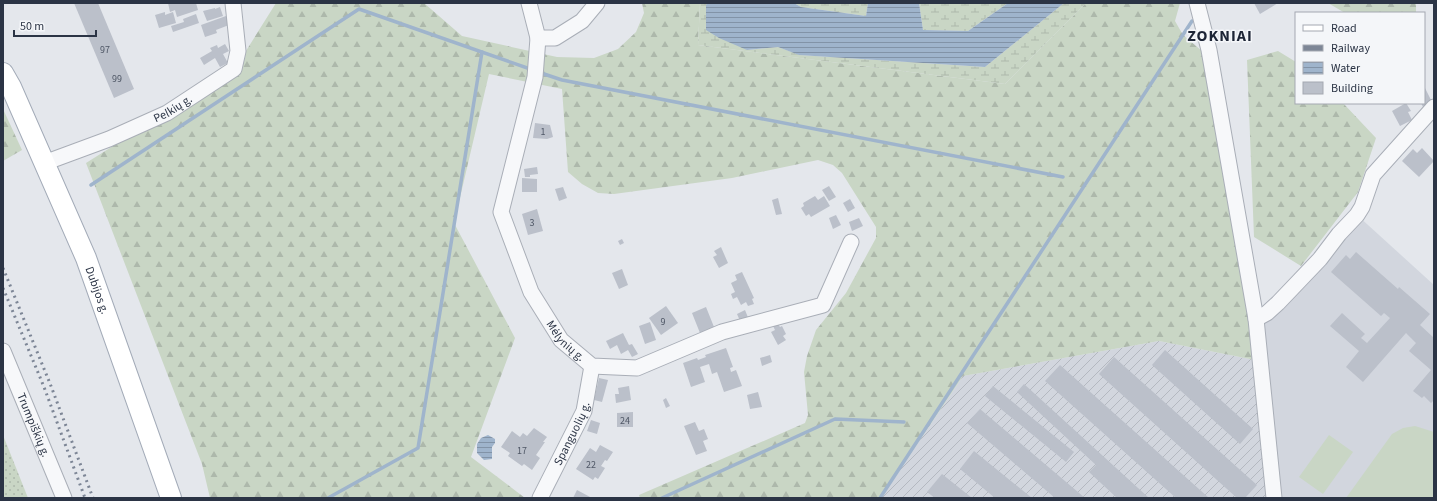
<svg xmlns="http://www.w3.org/2000/svg" width="1437" height="501" font-family="'Source Sans 3',sans-serif">
	<style>
		.built { fill: #d2d6de }
		.industrial { fill: url(#industrial-furrows) }
		.grass { fill: #c9d6c5 }
		.forest { fill: url(#forest-firs) }
		.wetland { fill: url(#wetland-marsh) }
		.park { fill: url(#park-dots) }
		.water { fill: url(#water-rules) }
		.lines { fill: none; stroke-linecap: round; stroke-linejoin: round }
		.stream { stroke: #9fb4cc; stroke-width: 3.5 }
		.building { fill: #bbc0ca }
		.minor-casing { stroke: #a9aeb7; stroke-width: 17 }
		.major-casing { stroke: #a3abb8; stroke-width: 22 }
		.minor { stroke: #f7f8fa; stroke-width: 15 }
		.major { stroke: #fff; stroke-width: 20 }
		.rail { stroke: #7d8696; stroke-width: 3; stroke-dasharray: 2 4; stroke-linecap: butt }
		.labels { text-anchor: middle; stroke-width: 3; stroke-linejoin: round; paint-order: stroke }
		.number-label { font-size: 10px; fill: #4f5766 }
		.street-label { font-size: 12px; fill: #2b3445; stroke: #f4f6f9 }
		.district-label { font-size: 16px; font-weight: bold; letter-spacing: 1px; fill: #1d2536; stroke: #f4f6f9 }
	</style>
	<defs>
		<pattern id="industrial-furrows" width="10" height="10" patternUnits="userSpaceOnUse"><rect width="10" height="10" fill="#d2d6de"/><path d="M-1 1l2-2M0 10L10 0M9 11l2-2" fill="none" stroke="#b4b8c0"/></pattern>
		<pattern id="forest-firs" width="22" height="20" patternUnits="userSpaceOnUse"><rect width="22" height="20" fill="#c9d6c5"/><path d="M5 1l3.5 6h-7zM16 11l3.5 6h-7z" fill="#adb8ab"/></pattern>
		<pattern id="wetland-marsh" width="20" height="14" patternUnits="userSpaceOnUse"><rect width="20" height="14" fill="#c9d6c5"/><path d="M1 5h8M5 5V1M11 12h8M15 12V8" fill="none" stroke="#adb8ab"/></pattern>
		<pattern id="park-dots" width="8" height="8" patternUnits="userSpaceOnUse"><rect width="8" height="8" fill="#c9d6c5"/><path d="M2 2h.1M6 6h.1" fill="none" stroke="#adb8ab" stroke-width="1.8" stroke-linecap="round"/></pattern>
		<pattern id="water-rules" width="6" height="5" patternUnits="userSpaceOnUse"><rect width="6" height="5" fill="#9fb4cc"/><path d="M0 2.5h6" fill="none" stroke="#8293a7"/></pattern>
	</defs>
	<rect width="100%" height="100%" fill="#e4e7ec"/>
	<path class="built" d="M1357,215L1434,285V498H1274L1256,319Z"/>
	<path class="industrial" d="M1159,341L1260,361L1274,498H881L963,376Z"/>
	<g class="grass">
		<path d="M1415,426L1434,432V496L1433,498H1346L1392,434L1403,428Z"/>
		<path d="M1329,435L1353,452L1323,494L1299,477Z"/>
	</g>
	<g class="forest">
		<path d="M276,3H424L462,36L557,57L594,58L618,49L636,32L644,13L642,3H700L698,45L1005,84L1086,3H1180L1175,21L1183,35L1202,51L1256,319L1260,361L1159,341L963,376L881,498H640L639,495L805,423L808,415L804,372L807,356L816,330L846,293L876,238V227L842,173L833,165L818,160L732,178L614,194L598,193L582,184L568,172L562,89L489,74L454,223L515,338L471,457L525,498H210L202,464L86,163L234,70Z"/>
		<path d="M1320,3H1416V13H1345L1328,3Z"/>
		<path d="M1278,51L1296,62V103H1343L1376,138L1358,192L1301,266L1254,237L1247,60Z"/>
		<path d="M3,109L22,150L3,161Z"/>
	</g>
	<g class="wetland">
		<path d="M700,3H708L706,6L747,50L778,47L800,55L985,67L1064,3H1086L1005,84L698,45Z"/>
		<path d="M794,3H868L866,16L801,7Z"/>
		<path d="M919,3H1008L968,31L923,30Z"/>
	</g>
	<path class="park" d="M3,435L28,498H3Z"/>
	<g class="water">
		<path d="M708,3H794L801,7L866,16L868,3H919L923,30L968,31L1008,3H1064L985,67L799,55L778,47L747,50L719,38L706,30V5Z"/>
		<path d="M488,435L495,439V443L492,447V459L484,460L477,453V444L481,438Z"/>
	</g>
	<g class="lines">
		<g class="stream">
			<path d="M538,72L562,80L1063,177"/>
			<path d="M91,185L359,9L533,70"/>
			<path d="M328,498L418,448L482,52"/>
			<path d="M662,498L835,419L904,422"/>
			<path d="M880,498L1192,21"/>
		</g>
	</g>
	<g class="building">
		<path d="M74,3H98L134,89L114,98Z"/>
		<path d="M168,3H196L198,10L177,17L175,10L170,12Z"/>
		<path d="M1254,3H1278L1260,14Z"/>
		<path d="M220,7L223,16L207,21L203,11L215,8V9Z"/>
		<path d="M165,12V15L173,12L176,23L159,28L155,15Z"/>
		<path d="M196,14L199,23L173,32L171,26L184,22L183,19Z"/>
		<path d="M226,16L229,25L216,30L217,33L205,37L201,25Z"/>
		<path d="M225,44L229,51L223,54L228,63L220,67L215,58L204,65L200,58L212,51L210,48L217,45L218,48Z"/>
		<path d="M1424,86L1432,102L1423,107L1421,103H1424Z"/>
		<path d="M1406,103L1411,111L1408,112L1412,120L1400,126L1392,111Z"/>
		<path d="M535,123L550,125L553,137L547,139L533,138Z"/>
		<path d="M1422,148L1434,161L1419,177L1402,161L1413,149L1417,153Z"/>
		<path d="M537,167L538,174L530,175V177H525L524,169Z"/>
		<path d="M522,178L537,179V192H522Z"/>
		<path d="M829,186L836,197L829,201L822,190Z"/>
		<path d="M563,187L567,198L559,201L555,189Z"/>
		<path d="M815,196L818,200L824,196L830,206L811,217L809,214L806,216L801,208L804,206L803,203Z"/>
		<path d="M778,198L782,214L776,215L772,200Z"/>
		<path d="M850,199L855,208L848,212L843,203Z"/>
		<path d="M537,209L543,231L528,235L522,214Z"/>
		<path d="M836,215L841,225L833,229L829,218Z"/>
		<path d="M859,218L863,226L852,231L849,222Z"/>
		<path d="M622,239L624,243L620,245L618,241Z"/>
		<path d="M721,247L728,263L719,268L713,257L717,255L714,251Z"/>
		<path d="M1356,252L1398,289L1399,287L1430,314L1420,325L1434,338V400L1431,403L1424,396L1422,398L1413,391L1431,370L1409,351L1416,343L1406,333L1363,382L1346,367L1359,351L1330,326L1342,313L1365,334L1361,338L1367,343L1390,318L1384,313L1381,316L1331,272L1346,255L1350,259Z"/>
		<path d="M622,269L628,285L619,289L612,273Z"/>
		<path d="M742,272L754,298L752,299L754,304L748,306L746,302L741,305L737,297L733,299L731,294L735,292L731,283L737,280L735,275Z"/>
		<path d="M666,306L678,323L661,335L649,318Z"/>
		<path d="M706,307L714,327L700,333L692,313Z"/>
		<path d="M745,310L749,320L741,323L737,314Z"/>
		<path d="M650,322L656,340L645,344L639,326Z"/>
		<path d="M778,324L780,327L782,326L786,334L783,336L786,340L778,345L771,332L775,330L773,326Z"/>
		<path d="M623,333L629,345L632,344L638,354L632,357L628,350L621,354L617,345L610,349L606,341Z"/>
		<path d="M726,348L733,367L730,368L731,372L736,370L742,386L724,392L717,372L712,374L709,364L700,367L705,382L691,387L683,363L697,358L698,360L706,357L705,355Z"/>
		<path d="M1165,350L1253,429L1240,444L1152,365Z"/>
		<path d="M770,355L772,362L762,366L760,358Z"/>
		<path d="M1114,357L1257,485L1245,498H1237L1099,374Z"/>
		<path d="M1060,365L1209,498H1176L1045,381Z"/>
		<path d="M599,378L608,380L602,402L594,400Z"/>
		<path d="M1024,384L1149,498H1117L1089,472L1096,465L1017,392Z"/>
		<path d="M629,386L631,400L616,403L615,394H619L618,388Z"/>
		<path d="M993,386L1074,452L1066,462L985,396Z"/>
		<path d="M758,392L762,407L750,409L747,395Z"/>
		<path d="M666,398L670,406L666,408L663,400Z"/>
		<path d="M980,409L1085,498H1055L967,423Z"/>
		<path d="M633,412V427H617V413Z"/>
		<path d="M591,420L600,423L597,434L587,431Z"/>
		<path d="M695,422L699,431L704,429L708,439L703,441L707,451L696,455L684,426Z"/>
		<path d="M534,428L547,437L543,442H545L536,455L540,458L532,470L524,464L522,466L508,456L510,453L501,447L512,431L520,437L523,433L527,436Z"/>
		<path d="M600,445L613,452L607,461L605,460L601,466L605,468L598,479L595,477L593,480L576,469L590,448L596,452Z"/>
		<path d="M974,451L1032,498H995L960,469Z"/>
		<path d="M942,474L972,498H935L927,492Z"/>
		<path d="M577,490L592,498H573Z"/>
	</g>
	<g class="lines">
		<defs>
			<g id="minor">
				<path d="M529,3L538,38H555L582,21L597,3"/>
				<path d="M1197,3L1209,50L1256,319L1274,498"/>
				<path id="s1" d="M538,38L535,77L501,212L531,292L561,340L592,366L637,368L722,332L823,305L851,242"/>
				<path id="s2" d="M44,163L109,139L167,113L234,69L238,51L233,3"/>
				<path d="M1256,319L1267,313L1278,303L1320,259L1339,234L1357,215L1362,207L1373,175L1434,107"/>
				<path id="s3" d="M3,351L64,498"/>
				<path id="s4" d="M540,498L584,411L592,366"/>
			</g>
			<g id="major">
				<path id="s5" d="M3,73L11,87L86,258L171,498"/>
			</g>
		</defs>
		<use href="#minor" class="minor-casing"/>
		<use href="#major" class="major-casing"/>
		<use href="#minor" class="minor"/>
		<use href="#major" class="major"/>
		<g class="rail">
			<path d="M3,268L51,386L93,498"/>
			<path d="M3,288L44,387L85,498"/>
		</g>
	</g>
	<g class="labels">
		<g class="number-label">
			<text x="105" y="53">97</text>
			<text x="117" y="82">99</text>
			<text x="543" y="135">1</text>
			<text x="532" y="226">3</text>
			<text x="663" y="325">9</text>
			<text x="625" y="424">24</text>
			<text x="522" y="454">17</text>
			<text x="591" y="468">22</text>
		</g>
		<g class="street-label">
			<text dy="4" stroke="none"><textPath href="#s2" startOffset="140">Pelkių g.</textPath></text>
			<text dy="4" stroke="none"><textPath href="#s5" startOffset="237">Dubijos g.</textPath></text>
			<text dy="4" stroke="none"><textPath href="#s1" startOffset="324">Mėlynių g.</textPath></text>
			<text dy="4" stroke="none"><textPath href="#s3" startOffset="80">Trumpiškių g.</textPath></text>
			<text dy="4" stroke="none"><textPath href="#s4" startOffset="72">Spanguolių g.</textPath></text>
		</g>
		<g class="district-label">
			<text x="1220" y="41">ZOKNIAI</text>
		</g>
	</g>
	<rect width="1437" height="501" fill="none" stroke="#2b3445" stroke-width="8"/>
	<rect x="1295" y="12" width="130" height="92" fill="#f4f6f9" stroke="#a4a8b1"/>
	<rect x="1303" y="25" width="20" height="6" fill="#ffffff" stroke="#a4a8b1"/>
	<text x="1331" y="32" font-size="12" fill="#2b3445">Road</text>
	<rect x="1303" y="45" width="20" height="6" fill="#7d8696" stroke="#a4a8b1"/>
	<text x="1331" y="52" font-size="12" fill="#2b3445">Railway</text>
	<rect x="1303" y="62" width="20" height="12" fill="url(#water-rules)" stroke="#a4a8b1"/>
	<text x="1331" y="72" font-size="12" fill="#2b3445">Water</text>
	<rect x="1303" y="82" width="20" height="12" fill="#bbc0ca" stroke="#a4a8b1"/>
	<text x="1331" y="92" font-size="12" fill="#2b3445">Building</text>
	<path d="M14 30v6h82v-6" fill="none" stroke="#2b3445" stroke-width="2"/>
	<text x="20" y="30" font-size="12" fill="#2b3445" stroke="#f4f6f9" stroke-width="3" paint-order="stroke">50 m</text>
</svg>
